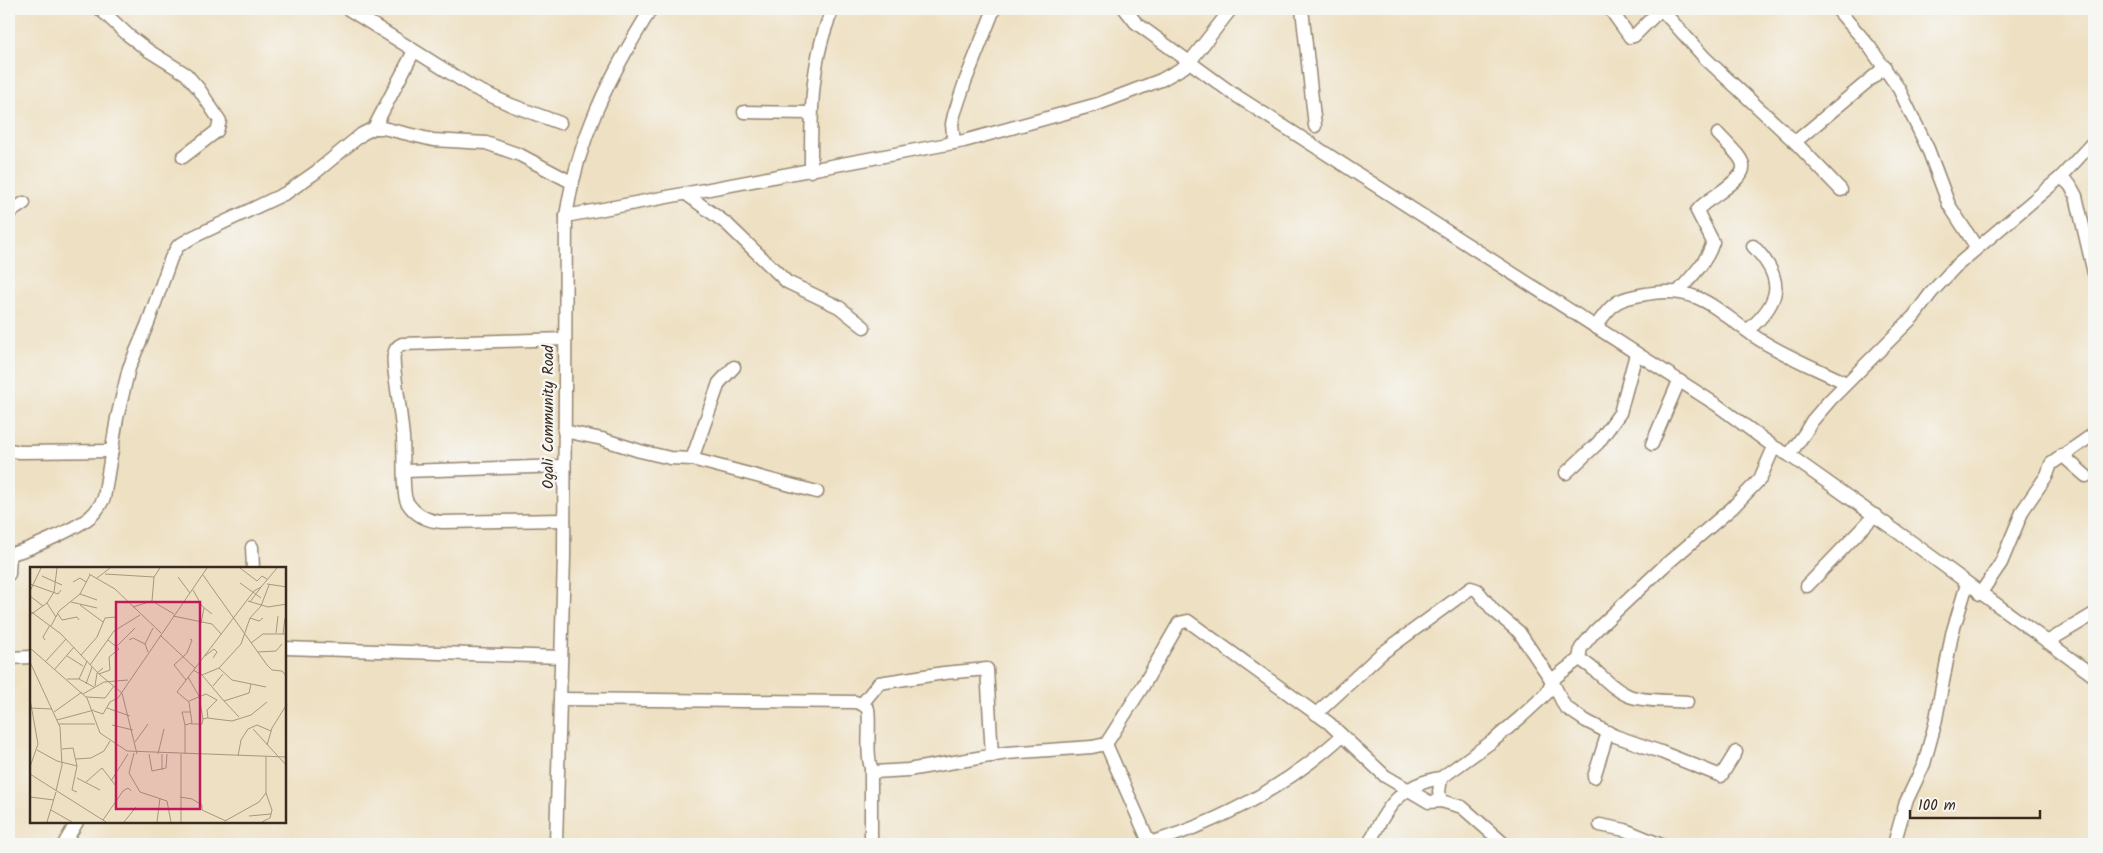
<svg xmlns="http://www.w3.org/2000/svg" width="2103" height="853" font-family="Kalam,sans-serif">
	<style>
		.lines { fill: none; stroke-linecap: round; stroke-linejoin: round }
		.minor-casing { stroke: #948570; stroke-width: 15 }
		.minor { stroke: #fff; stroke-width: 12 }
		.labels { text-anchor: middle; stroke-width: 5; stroke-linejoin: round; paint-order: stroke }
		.street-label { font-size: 15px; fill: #3b2a1e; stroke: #f6f6f2 }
		.inset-road { fill: none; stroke: #a69780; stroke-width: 1 }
		.view { fill: #c2185b; fill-opacity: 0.15; stroke: #c2185b; stroke-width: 2.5 }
		.inset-edge { fill: none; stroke: #3b2a1e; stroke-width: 2.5 }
	</style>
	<rect width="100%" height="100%" fill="#f6f6f2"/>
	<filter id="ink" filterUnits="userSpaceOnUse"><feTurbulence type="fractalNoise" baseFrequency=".02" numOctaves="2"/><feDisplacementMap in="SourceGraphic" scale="10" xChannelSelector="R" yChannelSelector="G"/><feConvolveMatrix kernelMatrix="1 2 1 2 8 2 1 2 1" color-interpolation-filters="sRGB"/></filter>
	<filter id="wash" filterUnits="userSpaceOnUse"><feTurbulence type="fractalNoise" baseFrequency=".0096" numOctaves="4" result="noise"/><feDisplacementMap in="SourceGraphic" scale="20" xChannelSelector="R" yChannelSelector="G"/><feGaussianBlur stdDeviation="1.12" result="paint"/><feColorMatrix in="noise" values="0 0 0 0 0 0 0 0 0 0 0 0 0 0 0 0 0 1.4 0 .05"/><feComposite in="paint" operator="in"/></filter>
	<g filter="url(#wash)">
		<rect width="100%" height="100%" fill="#eee0c2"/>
	</g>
	<g filter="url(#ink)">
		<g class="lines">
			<defs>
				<g id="minor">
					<path d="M100,9L128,35L149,51L186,74L199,89L220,121L217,131L183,157"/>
					<path d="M348,9L474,88L511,105L560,123"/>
					<path d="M1125,9L1136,23L1232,93L1717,405L1774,447L1789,455L1913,543L2094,676"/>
					<path d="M1302,9L1315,126"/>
					<path d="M1610,9L1630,37L1634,36L1661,9L1705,58L1795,142L1841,190"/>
					<path d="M1837,9L1869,46L1899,89L1928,149L1949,205L1977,248"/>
					<path d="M744,112L811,113"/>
					<path d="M374,128L414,51"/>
					<path d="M1795,142L1885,67"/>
					<path d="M954,143L952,124L954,115L965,82L994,9"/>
					<path d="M811,171C811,116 810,59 833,9"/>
					<path d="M2061,177L2070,185L2076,196L2094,273"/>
					<path d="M686,194L727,224L787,282L839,307L864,327"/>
					<path d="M9,213L24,203"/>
					<path d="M566,216L964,141L1098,104L1161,80L1184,67L1192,59L1231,9"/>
					<path d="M1678,292C1692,276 1707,262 1713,242L1697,211C1703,203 1708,201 1715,196C1754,168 1750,167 1718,134"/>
					<path d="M1595,327C1614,302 1615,299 1646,294C1698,284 1716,310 1754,336C1782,355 1816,368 1846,383"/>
					<path d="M1748,330C1782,301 1785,279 1753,246"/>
					<path d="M564,431L602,439L640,451L670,458L692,459L817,492"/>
					<path d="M1652,444L1679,381"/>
					<path d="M9,450L20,452L112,451"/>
					<path d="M1789,455L1805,433L1812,421L1830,400L1914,316L1931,293L1955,267L2061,177L2094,141"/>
					<path d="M2062,455L2086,476"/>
					<path d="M692,459L719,383L734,367"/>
					<path d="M405,471L564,466"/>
					<path d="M1566,473L1598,443L1620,413L1636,354"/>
					<path d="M564,520L442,522C428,521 415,515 407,502C402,494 404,449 403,437C401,416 398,396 395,375C394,365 390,349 402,344L565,339"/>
					<path d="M252,547L253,568"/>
					<path d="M9,554C25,552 77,528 90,517C96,512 100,506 104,498L117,418L129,368L148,323L171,258L178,246L193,237L286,193L316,172L362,134L374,128H383L433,140L486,143L520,155L571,182"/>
					<path d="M9,574L10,554"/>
					<path d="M1807,586L1875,515"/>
					<path d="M1980,594L2001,563L2023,510L2047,475L2051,464L2091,436L2094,431"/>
					<path d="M2047,642L2094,614"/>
					<path d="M285,648L561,657"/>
					<path d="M9,658L31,657"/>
					<path d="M1579,659C1598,669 1609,688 1629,696C1644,702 1670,700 1687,702"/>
					<path d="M560,699L855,702L862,704L868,709C871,724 864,763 874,772L908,770L1007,753L1092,747L1106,744L1143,686L1179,623L1188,621L1329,723L1385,776L1429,802L1441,801L1462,807L1504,844"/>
					<path d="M862,704L879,683L944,673L987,669L992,756"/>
					<path d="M1316,714L1381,654L1471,588L1477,590L1493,610L1519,632L1552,681L1565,707L1586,721L1615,736L1661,752L1721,776L1736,752"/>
					<path d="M1106,744L1150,844"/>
					<path d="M871,769V844"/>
					<path d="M1594,777L1608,732"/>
					<path d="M1441,801L1439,792L1441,778L1494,740L1521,717L1547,693L1552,681L1557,676L1579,659L1581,648L1595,631L1663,567L1732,508L1760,479L1774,447"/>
					<path d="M1600,825L1625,830L1659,844"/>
					<path d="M64,844L77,822"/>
					<path d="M556,844L564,557L566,216C578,137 610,75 651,9"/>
					<path d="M1146,844C1219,823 1285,787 1342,736"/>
					<path d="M1369,844C1385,809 1400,784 1441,778"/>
					<path d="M1894,844L1906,802L1924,764L1935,724L1952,634L1967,584"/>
				</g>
			</defs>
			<use href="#minor" class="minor-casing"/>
			<use href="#minor" class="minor"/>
		</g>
	</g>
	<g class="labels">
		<g class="street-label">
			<text transform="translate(548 417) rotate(-90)" y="5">Ogali Community Road</text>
		</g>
	</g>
	<g transform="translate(30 567)">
		<rect width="256" height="256" fill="#eee0c2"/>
		<path class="inset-road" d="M210,1L227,14L232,9L237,12M59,7L85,22L131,66M75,7L124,10M173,8L237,98L242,103L252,104L257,110M12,9L32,18M148,10L160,26M67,11L80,1M43,15L50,11L56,15M210,16L231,31M0,17L28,27L31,23M237,17L257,20M163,23L172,39L182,47M0,24L11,1M50,27L67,33M0,29L13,39M122,34L144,47M218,34L238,40L257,37M41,35L67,41M220,35L231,20M17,36L26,50M50,38L73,55M231,39L239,18M103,40L122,34L124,10L130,1M0,44L31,67L69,107L92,126L107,187M28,47L32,53L47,50L49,53M0,48L17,36L24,25L27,1M143,49L182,57L191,67M220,51L231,39M171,56L174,41M21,59L29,44L50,27L60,8M246,66L248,49M253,67L255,51M130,68L165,101M15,73L13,70L20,58M99,73L103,71L115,77M221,76L233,67H257M87,79L105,61M0,81L57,131L70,166L97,184L257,190M118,85L115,77L123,61M228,85L246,84L252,77M51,88L67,70L75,51L86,50M37,89L53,99M175,89L184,82L187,85L183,91M16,94L36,72M0,95L30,160L32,198L26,224M60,98L84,64L110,48M189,101L202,113L236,120M25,102L44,80M163,103L172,108L189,101L211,77L220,51L229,54L233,51M69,107L80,103L79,90L89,82L78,73M172,108L194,134M158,110L169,129L173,152M37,112H49L64,120M49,112L57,94M156,113L144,98L157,86L162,73L160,72M56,117L62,100M65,119L67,106L73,101M183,119L193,107M53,127L74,115L98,113M56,130L75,131L84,119M0,132L8,177L0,200M159,134L176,127L187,133M0,141L22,142M77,141L100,149M64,144L73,147L80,135L88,131L177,1M24,145L52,125M209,150L194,134L219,126L221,117M178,151L177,143L187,133M27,153L64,143M29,157H65M161,157H172L173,152L177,151L202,154L221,148L237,135M82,158L103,163M155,158L152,145H160M223,162L257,199M105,175L118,157M237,178L242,161L257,137M7,183L27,194L47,199L43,181L32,182M104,186L99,206L110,225L137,234L141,255M119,187L122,204L136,201L137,187M128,187L134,162M132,187V203M151,187V255M155,187V158L162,156L159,135L147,125L224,24L231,20L247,1M208,189L211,173L218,162L227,158L241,164M46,192L61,191L74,184L80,174M0,207L76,255M47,211L70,223M81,214L98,187M56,215L72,201L86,219M47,225L42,223L47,199M0,230L24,233M150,230L162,232L172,238V243L196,254M21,243L42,255M219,249L241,247M73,253L93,224L98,221L101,224M195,254L229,235L236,226M17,255L26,225M94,255L106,240M127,255L130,231M232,255L240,251L242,243L236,226V189"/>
		<path class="view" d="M86,35H170V242H86Z"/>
		<rect width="256" height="256" class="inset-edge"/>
	</g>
	<rect width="2103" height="853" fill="none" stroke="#f6f6f2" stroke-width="30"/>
	<path d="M1910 810v8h130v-8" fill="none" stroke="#3b2a1e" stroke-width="2.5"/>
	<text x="1918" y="810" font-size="15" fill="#3b2a1e" stroke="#f6f6f2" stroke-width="4" paint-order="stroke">100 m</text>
</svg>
